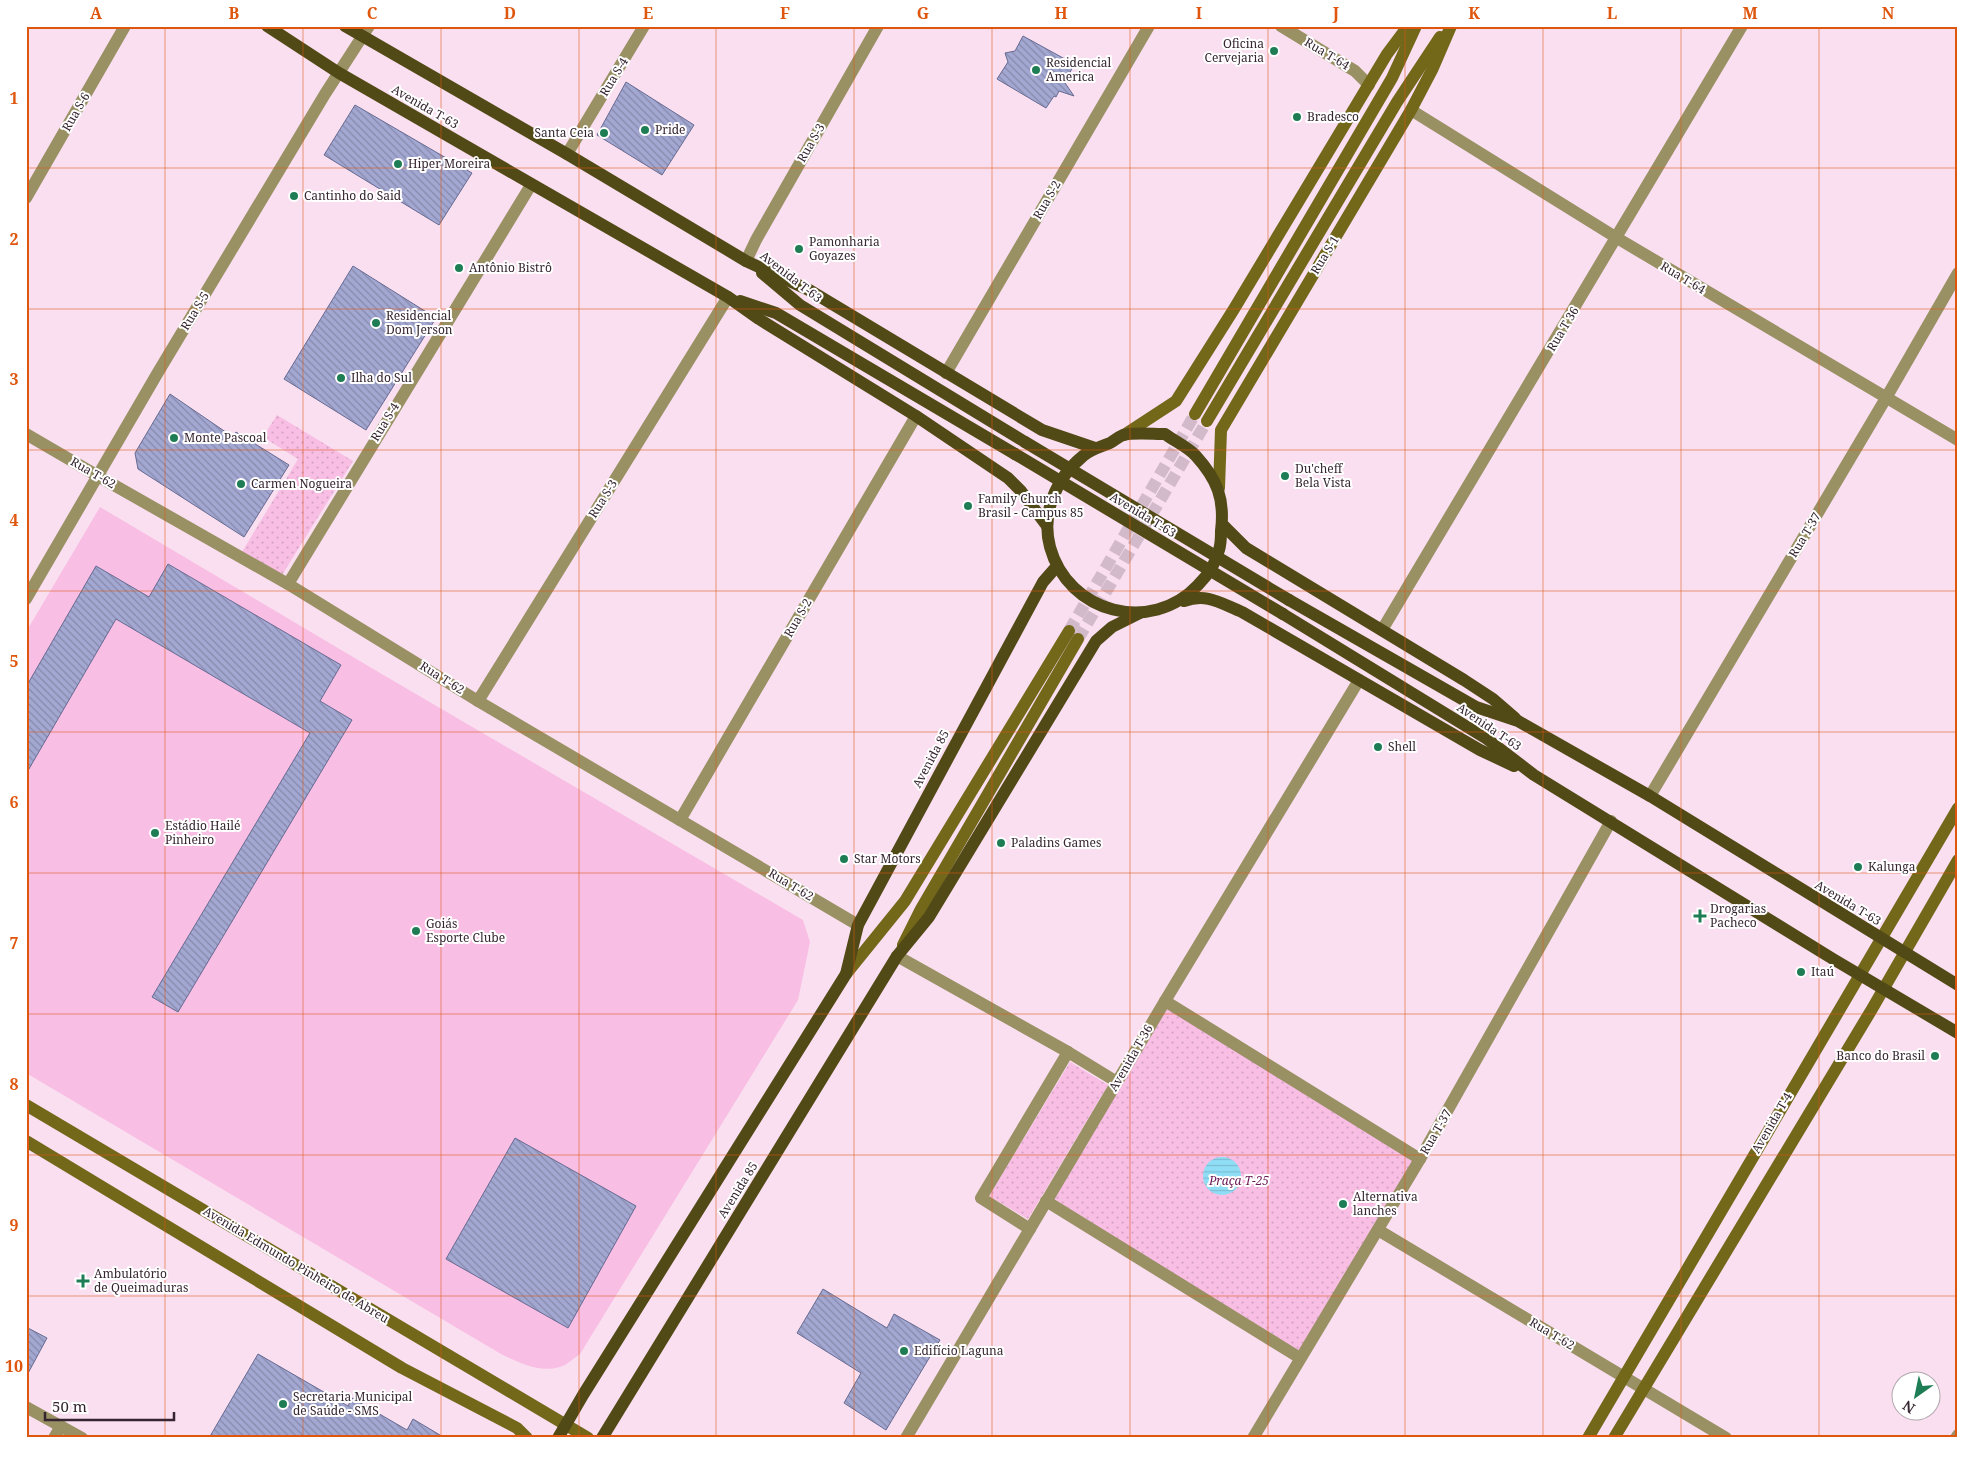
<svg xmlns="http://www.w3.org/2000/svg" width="1984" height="1464" font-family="'Noto Serif',serif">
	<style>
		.park { fill: url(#park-dots) }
		.garden { fill: #f8bee4 }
		.water { fill: url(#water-rules) }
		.building { fill: url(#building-back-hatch); stroke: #666a91 }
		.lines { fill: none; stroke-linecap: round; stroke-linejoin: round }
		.secondary-tunnel { stroke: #d3baca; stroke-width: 12; stroke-dasharray: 12 6; stroke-linecap: butt }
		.street { stroke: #999164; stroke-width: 12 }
		.secondary { stroke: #73671a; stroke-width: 12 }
		.primary { stroke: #524a16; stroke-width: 12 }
		.primary-bridge { stroke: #524a16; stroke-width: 12 }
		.grid { fill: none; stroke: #df560e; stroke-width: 1; stroke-opacity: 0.55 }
		.poi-dot { fill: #1e7d54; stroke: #fff; stroke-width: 2 }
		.labels { text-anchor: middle; stroke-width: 4; stroke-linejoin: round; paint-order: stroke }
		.poi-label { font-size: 12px; fill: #362530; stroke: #fff; text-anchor: start }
		.street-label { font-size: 12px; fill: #362530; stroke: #fff }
		.park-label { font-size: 12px; font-style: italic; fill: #6b1957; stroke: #fff }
		.neatline { fill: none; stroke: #df560e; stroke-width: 2 }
		.grid-label { font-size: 16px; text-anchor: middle; font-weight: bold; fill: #df560e }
	</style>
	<defs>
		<pattern id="park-dots" width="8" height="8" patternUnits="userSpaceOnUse" patternTransform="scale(1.25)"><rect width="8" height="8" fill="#f8bee4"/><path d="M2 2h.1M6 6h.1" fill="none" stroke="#d5a3c4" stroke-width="1.8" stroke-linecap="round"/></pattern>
		<pattern id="water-rules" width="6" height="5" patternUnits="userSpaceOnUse" patternTransform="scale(1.25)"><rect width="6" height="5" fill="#90def6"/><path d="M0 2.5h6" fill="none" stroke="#7dbed3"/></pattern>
		<pattern id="building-back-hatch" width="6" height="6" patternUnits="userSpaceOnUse" patternTransform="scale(1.25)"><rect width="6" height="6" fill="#a3a8d2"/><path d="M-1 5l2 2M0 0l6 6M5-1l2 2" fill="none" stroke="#8689ab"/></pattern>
	</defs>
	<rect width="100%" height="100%" fill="#fadff0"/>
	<g class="park">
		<path d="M277,415L353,461L282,575L242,552L298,459L263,437Z"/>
		<path d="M1165,1004L1416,1159L1300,1356L1054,1199Z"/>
		<path d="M1070,1062L1108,1085L1028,1219L989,1196Z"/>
	</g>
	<path class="garden" d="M100,507L380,673L803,920L810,942L798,1000L580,1354C574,1358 567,1365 560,1367C538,1373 520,1363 501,1354L26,1073V632Z"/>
	<circle class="water" cx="1222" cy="1176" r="19"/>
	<g class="building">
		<path d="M1023,36L1074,64L1065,83L1074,96L1059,91L1056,97L1054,96L1046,108L997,79L1008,62L1005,53L1015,51Z"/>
		<path d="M626,82L694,125L662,175L597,135Z"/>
		<path d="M355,105L472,173L439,225L324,155Z"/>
		<path d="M353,266L436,318L366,430L284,379Z"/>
		<path d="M170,394L233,437L236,432L289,465L244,537L138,469L135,453Z"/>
		<path d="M168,564L341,665L320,701L352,720L178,1012L152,997L310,733L116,619L26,774V687L96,566L149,597Z"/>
		<path d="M515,1138L636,1206L568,1328L446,1259Z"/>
		<path d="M823,1289L887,1328L894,1314L940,1340L886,1430L844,1403L861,1373L797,1333Z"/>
		<path d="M26,1327L47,1338L26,1377Z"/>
		<path d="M258,1354L348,1406L352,1398L407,1430L413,1419L445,1438H209Z"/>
	</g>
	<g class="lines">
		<g class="secondary-tunnel">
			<path d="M1069,631L1195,414"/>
			<path d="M1078,639L1207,421"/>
		</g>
		<g class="street">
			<path d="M1281,26L1355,71L1369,85"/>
			<path d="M1411,110L1617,238L1958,440"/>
			<path d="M567,154L644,26"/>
			<path d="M26,198L125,26"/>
			<path d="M746,261L756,240L878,26"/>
			<path d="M946,373L1149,26"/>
			<path d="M26,434L98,476L288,584L478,701L858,925"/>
			<path d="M288,584L531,185"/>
			<path d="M26,599L157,374L325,94L369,26"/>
			<path d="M1382,630L1742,26"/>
			<path d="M478,701L728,297"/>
			<path d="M1650,796L1886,398L1958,273"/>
			<path d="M680,820L916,416"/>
			<path d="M897,956L1068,1052L1117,1082"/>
			<path d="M1165,1001L1420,1159"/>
			<path d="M1046,1201L1300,1358"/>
			<path d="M1030,1229L981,1198L1068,1052"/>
			<path d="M1378,1230L1726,1438"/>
			<path d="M26,1407L82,1438"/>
			<path d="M54,1438L61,1426"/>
			<path d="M906,1438L1165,1001L1359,680"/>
			<path d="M1253,1438L1420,1159L1611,821"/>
			<path d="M1956,1438L1958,1435"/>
		</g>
		<g class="secondary">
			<path d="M1195,414L1392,78L1416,26"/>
			<path d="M1207,421L1397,102L1440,37"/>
			<path d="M1124,435L1176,401L1234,309L1387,54L1408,26"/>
			<path d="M1219,488L1221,430L1411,110L1432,70L1451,26"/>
			<path d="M903,945L921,909L1078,639"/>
			<path d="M846,974L905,901L1069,631"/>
			<path d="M26,1105L588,1438"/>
			<path d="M26,1141L402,1368L517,1428L527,1438"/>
			<path d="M1588,1438L1958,808"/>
			<path d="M1614,1438L1872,1009L1958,860"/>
		</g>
		<g class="primary">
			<path d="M267,26L339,73L728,297L759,319L916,416L1008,478L1021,491L1047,526"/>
			<path d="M345,26L567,154L746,261L809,290L1042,430L1095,448"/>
			<path d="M762,273L800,305L1025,442"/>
			<path d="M740,301L776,313L1015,454"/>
			<path d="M1165,434C1174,441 1188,447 1196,456C1217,479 1225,499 1221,531C1221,537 1221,544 1219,550C1216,563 1207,576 1198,585C1151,635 1068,613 1050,547C1041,513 1056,478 1083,456C1091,449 1100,447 1110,443C1114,441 1118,437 1123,435C1133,432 1153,434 1165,434Z"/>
			<path d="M1222,524L1246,548L1464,680L1493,699L1515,718"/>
			<path d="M1289,600L1476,707L1518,721L1650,796L1958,985"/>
			<path d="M1184,601C1207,593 1220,603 1242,612L1480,750L1514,766"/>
			<path d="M1283,614L1487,739L1534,775L1833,959L1958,1033"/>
			<path d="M558,1438L583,1395L846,974L858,925L1043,582L1057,566"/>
			<path d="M602,1438L897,956L929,917L1096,641L1112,627L1140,613"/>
		</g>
		<g class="primary-bridge">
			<path d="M1025,442L1289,600"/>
			<path d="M1015,454L1283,614"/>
		</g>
	</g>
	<path class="grid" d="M165,26V1438M303,26V1438M441,26V1438M579,26V1438M716,26V1438M854,26V1438M992,26V1438M1130,26V1438M1268,26V1438M1405,26V1438M1543,26V1438M1681,26V1438M1819,26V1438M26,168H1958M26,309H1958M26,450H1958M26,591H1958M26,732H1958M26,873H1958M26,1014H1958M26,1155H1958M26,1296H1958"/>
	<g class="poi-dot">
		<circle cx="1274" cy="51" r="5"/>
		<circle cx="1036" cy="70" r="5"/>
		<circle cx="1297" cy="117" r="5"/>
		<circle cx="645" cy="130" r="5"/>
		<circle cx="604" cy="133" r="5"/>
		<circle cx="398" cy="164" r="5"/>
		<circle cx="294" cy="196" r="5"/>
		<circle cx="799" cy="249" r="5"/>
		<circle cx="459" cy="268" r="5"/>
		<circle cx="376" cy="323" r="5"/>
		<circle cx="341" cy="378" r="5"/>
		<circle cx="174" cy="438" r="5"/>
		<circle cx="1285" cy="476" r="5"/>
		<circle cx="241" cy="484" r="5"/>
		<circle cx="968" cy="506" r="5"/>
		<circle cx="1378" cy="747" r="5"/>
		<circle cx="155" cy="833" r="5"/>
		<circle cx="1001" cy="843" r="5"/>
		<circle cx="844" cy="859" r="5"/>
		<circle cx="1858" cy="867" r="5"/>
		<path d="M1697.5 908.5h5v5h5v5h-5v5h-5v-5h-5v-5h5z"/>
		<circle cx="416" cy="931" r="5"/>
		<circle cx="1801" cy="972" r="5"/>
		<circle cx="1935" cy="1056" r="5"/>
		<circle cx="1343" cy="1204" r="5"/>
		<path d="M80.5 1273.5h5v5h5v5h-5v5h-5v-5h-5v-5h5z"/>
		<circle cx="904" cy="1351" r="5"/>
		<circle cx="283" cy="1404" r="5"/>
	</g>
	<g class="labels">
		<g class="poi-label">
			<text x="1264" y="48" text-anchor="end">Oficina<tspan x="1264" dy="14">Cervejaria</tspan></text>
			<text x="1046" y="67">Residencial<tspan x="1046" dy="14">America</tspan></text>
			<text x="1307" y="121">Bradesco</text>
			<text x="655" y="134">Pride</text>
			<text x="594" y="137" text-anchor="end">Santa Ceia</text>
			<text x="408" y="168">Hiper Moreira</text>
			<text x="304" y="200">Cantinho do Said</text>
			<text x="809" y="246">Pamonharia<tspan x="809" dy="14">Goyazes</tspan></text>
			<text x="469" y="272">Antônio Bistrô</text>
			<text x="386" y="320">Residencial<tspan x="386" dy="14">Dom Jerson</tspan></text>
			<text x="351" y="382">Ilha do Sul</text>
			<text x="184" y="442">Monte Pascoal</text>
			<text x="1295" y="473">Du'cheff<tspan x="1295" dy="14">Bela Vista</tspan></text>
			<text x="251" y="488">Carmen Nogueira</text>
			<text x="978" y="503">Family Church<tspan x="978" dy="14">Brasil - Campus 85</tspan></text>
			<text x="1388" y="751">Shell</text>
			<text x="165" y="830">Estádio Hailé<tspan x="165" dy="14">Pinheiro</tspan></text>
			<text x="1011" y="847">Paladins Games</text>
			<text x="854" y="863">Star Motors</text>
			<text x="1868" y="871">Kalunga</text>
			<text x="1710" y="913">Drogarias<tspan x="1710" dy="14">Pacheco</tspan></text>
			<text x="426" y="928">Goiás<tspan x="426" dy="14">Esporte Clube</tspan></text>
			<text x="1811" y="976">Itaú</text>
			<text x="1925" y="1060" text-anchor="end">Banco do Brasil</text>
			<text x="1353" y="1201">Alternativa<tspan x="1353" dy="14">lanches</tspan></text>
			<text x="94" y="1278">Ambulatório<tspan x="94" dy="14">de Queimaduras</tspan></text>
			<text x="914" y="1355">Edifício Laguna</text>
			<text x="293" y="1401">Secretaria Municipal<tspan x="293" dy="14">de Saúde - SMS</tspan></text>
		</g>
		<g class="street-label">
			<text transform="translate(1327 54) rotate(31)" y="4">Rua T-64</text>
			<text transform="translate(614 77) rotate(-59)" y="4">Rua S-4</text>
			<text transform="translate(425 107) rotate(30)" y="4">Avenida T-63</text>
			<text transform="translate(76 112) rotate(-60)" y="4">Rua S-6</text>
			<text transform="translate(811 143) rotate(-60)" y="4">Rua S-3</text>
			<text transform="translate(1047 200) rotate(-60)" y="4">Rua S-2</text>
			<text transform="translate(1325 255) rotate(-59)" y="4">Rua S-1</text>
			<text transform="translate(791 277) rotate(38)" y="4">Avenida T-63</text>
			<text transform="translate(1683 278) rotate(31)" y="4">Rua T-64</text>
			<text transform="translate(195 311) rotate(-59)" y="4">Rua S-5</text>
			<text transform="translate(1563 329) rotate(-59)" y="4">Rua T 36</text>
			<text transform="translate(385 422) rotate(-59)" y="4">Rua S-4</text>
			<text transform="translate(93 473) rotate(30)" y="4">Rua T-62</text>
			<text transform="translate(603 499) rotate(-58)" y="4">Rua S-3</text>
			<text transform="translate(1143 515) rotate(31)" y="4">Avenida T-63</text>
			<text transform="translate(1805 535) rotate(-59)" y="4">Rua T-37</text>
			<text transform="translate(798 618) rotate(-60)" y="4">Rua S-2</text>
			<text transform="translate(442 678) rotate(32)" y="4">Rua T-62</text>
			<text transform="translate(1489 727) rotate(34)" y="4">Avenida T-63</text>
			<text transform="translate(931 759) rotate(-62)" y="4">Avenida 85</text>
			<text transform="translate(791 885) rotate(31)" y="4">Rua T-62</text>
			<text transform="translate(1848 903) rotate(31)" y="4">Avenida T-63</text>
			<text transform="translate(1131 1058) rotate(-60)" y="4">Avenida T-36</text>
			<text transform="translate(1772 1123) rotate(-60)" y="4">Avenida T-4</text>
			<text transform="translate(1436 1132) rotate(-60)" y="4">Rua T-37</text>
			<text transform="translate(738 1190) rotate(-58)" y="4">Avenida 85</text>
			<text transform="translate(296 1265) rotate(31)" y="4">Avenida Edmundo Pinheiro de Abreu</text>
			<text transform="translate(1552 1334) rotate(31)" y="4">Rua T-62</text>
		</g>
		<g class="park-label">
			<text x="1239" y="1185">Praça T-25</text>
		</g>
	</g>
	<rect width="1984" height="1464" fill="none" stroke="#ffffff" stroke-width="55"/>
	<g transform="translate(1916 1396) rotate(213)"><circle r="24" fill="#ffffff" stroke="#afa8ac"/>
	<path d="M0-4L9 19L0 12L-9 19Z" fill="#1e7d54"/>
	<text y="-8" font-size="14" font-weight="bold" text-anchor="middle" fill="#362530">N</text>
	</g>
	<path d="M45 1412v8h129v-8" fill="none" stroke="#362530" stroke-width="2.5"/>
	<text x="52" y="1412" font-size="15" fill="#362530" stroke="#ffffff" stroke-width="4" paint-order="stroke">50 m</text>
	<rect x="28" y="28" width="1928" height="1408" class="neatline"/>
	<g class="grid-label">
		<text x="96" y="19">A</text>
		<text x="234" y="19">B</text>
		<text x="372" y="19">C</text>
		<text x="510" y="19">D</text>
		<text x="648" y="19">E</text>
		<text x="785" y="19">F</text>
		<text x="923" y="19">G</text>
		<text x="1061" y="19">H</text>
		<text x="1199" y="19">I</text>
		<text x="1336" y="19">J</text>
		<text x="1474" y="19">K</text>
		<text x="1612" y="19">L</text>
		<text x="1750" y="19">M</text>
		<text x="1888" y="19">N</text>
		<text x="14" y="104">1</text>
		<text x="14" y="245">2</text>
		<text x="14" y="385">3</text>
		<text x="14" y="526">4</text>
		<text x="14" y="667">5</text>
		<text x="14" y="808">6</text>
		<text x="14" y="949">7</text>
		<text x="14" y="1090">8</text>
		<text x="14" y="1231">9</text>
		<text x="14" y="1372">10</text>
	</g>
</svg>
